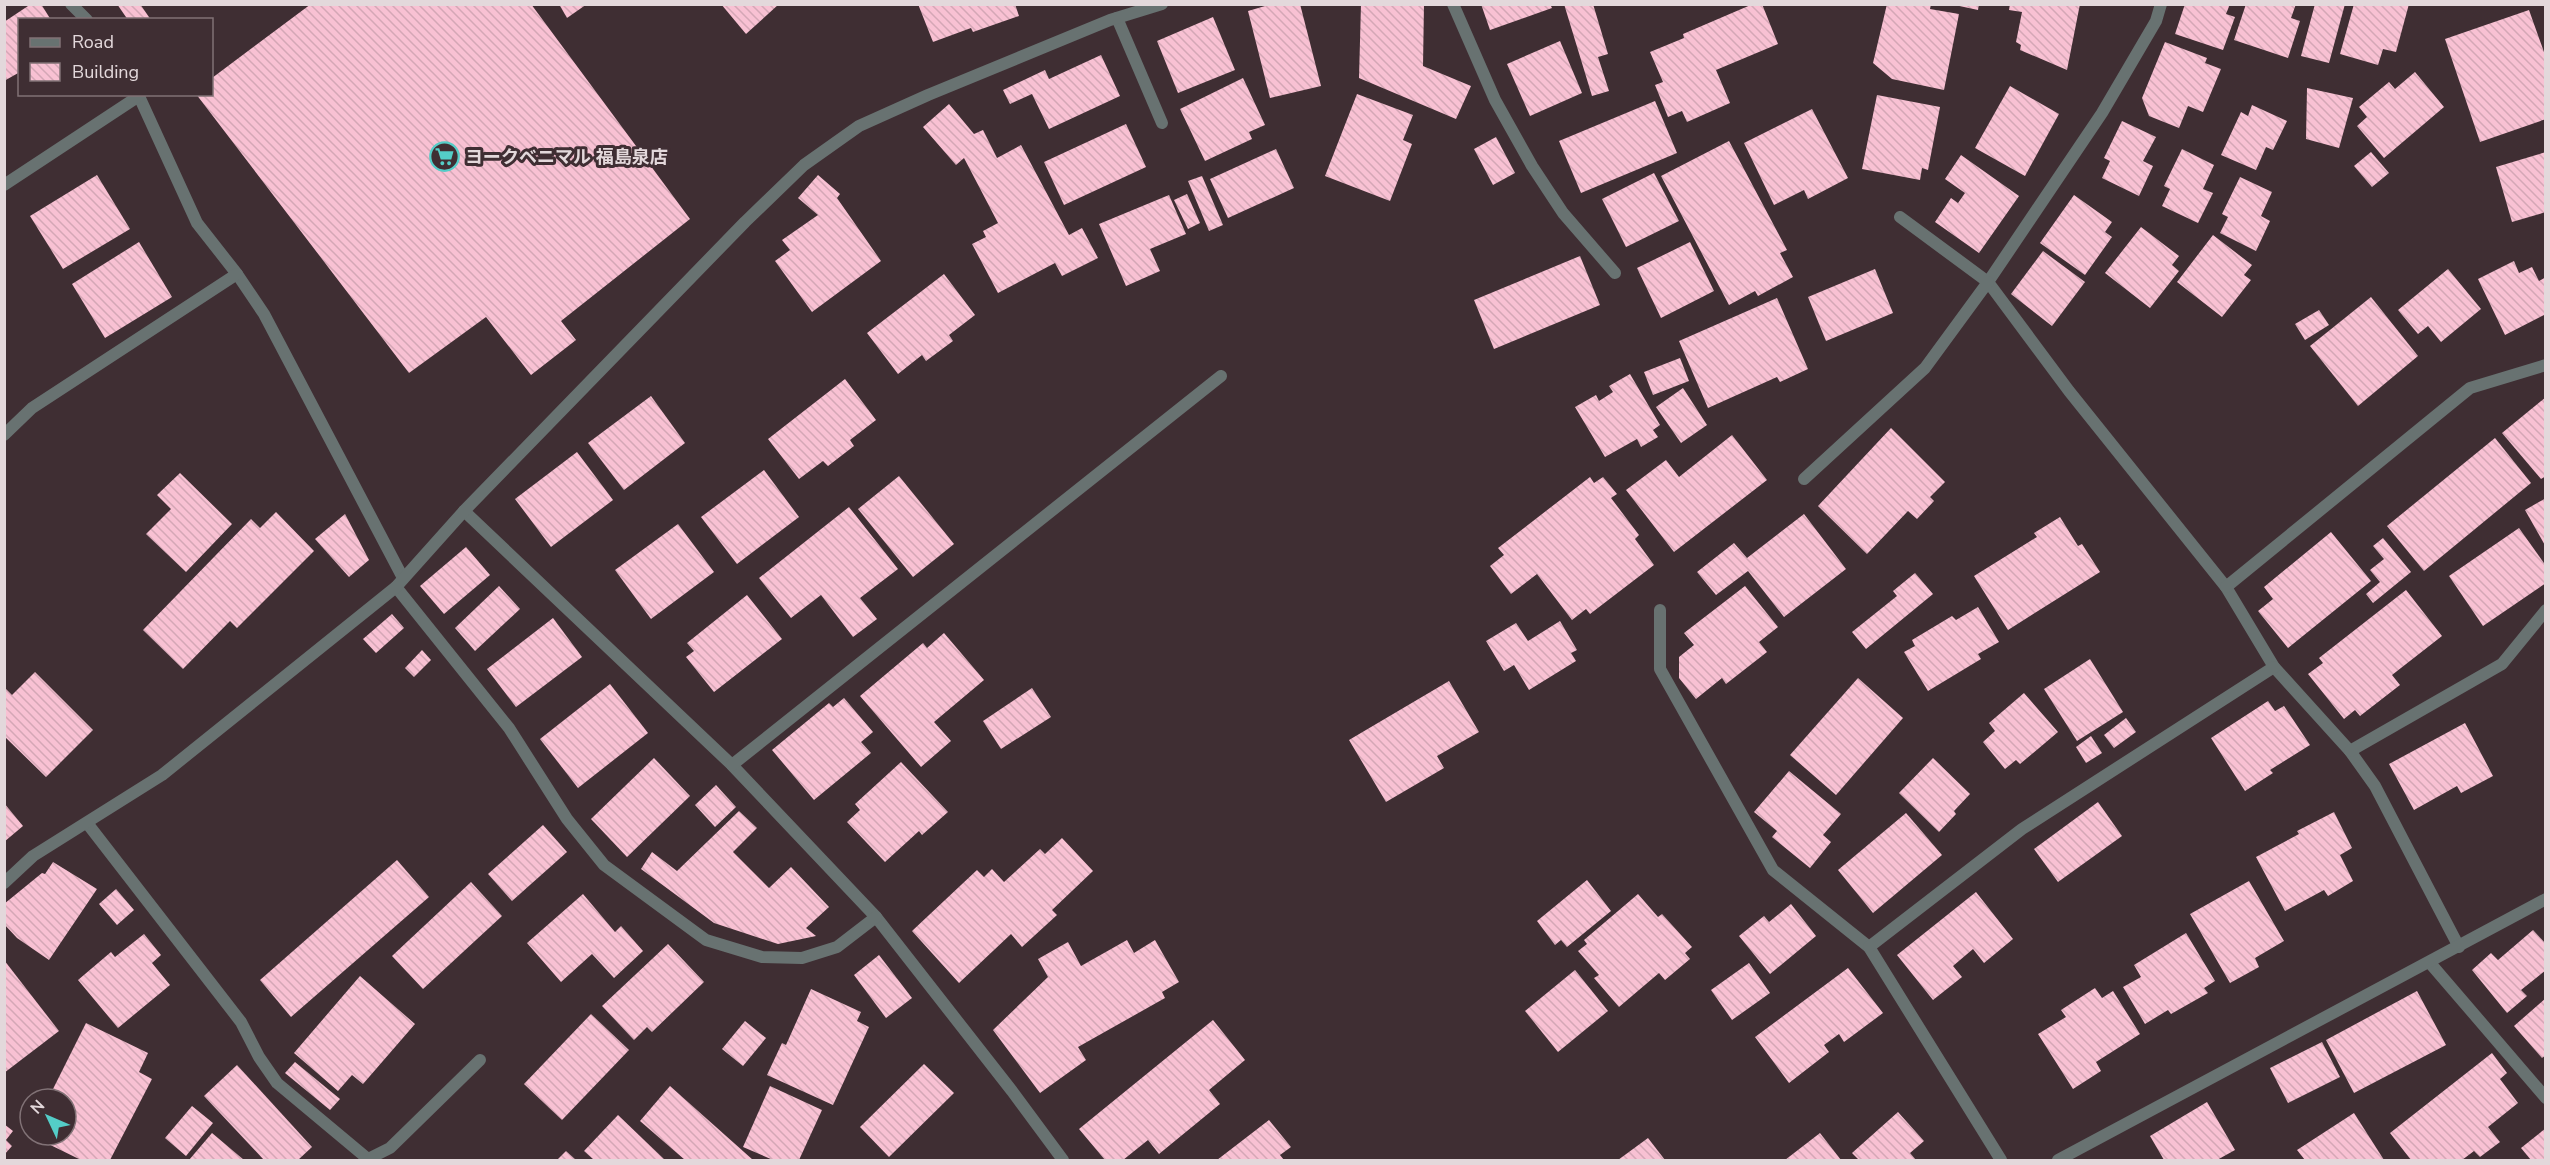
<svg xmlns="http://www.w3.org/2000/svg" width="2550" height="1165" font-family="'Nunito Sans','Noto Sans JP',sans-serif">
	<style>
		.building { fill: url(#building-back-hatch) }
		.lines { fill: none; stroke-linecap: round; stroke-linejoin: round }
		.minor { stroke: #687271; stroke-width: 12 }
		.labels { text-anchor: middle; stroke-width: 6; stroke-linejoin: round; paint-order: stroke }
		.poi-label { font-size: 18px; font-weight: bold; fill: #e3d8db; stroke: #3f2e33; text-anchor: start }
	</style>
	<defs>
		<pattern id="building-back-hatch" width="6" height="6" patternUnits="userSpaceOnUse" patternTransform="scale(1.5)"><rect width="6" height="6" fill="#f8c1d3"/><path d="M-1 5l2 2M0 0l6 6M5-1l2 2" fill="none" stroke="#d4a7b6"/></pattern>
	</defs>
	<rect width="100%" height="100%" fill="#3f2e33"/>
	<g class="building">
		<path d="M31,4H41L51,20H20V72L4,81V22Z"/>
		<path d="M117,4H140L151,20H128Z"/>
		<path d="M311,4H531L690,219L561,321L576,340L531,375L486,317L409,373L196,94H212V78Z"/>
		<path d="M559,4H587L567,18Z"/>
		<path d="M721,4H779L746,34Z"/>
		<path d="M918,4H1015L1019,16L973,32L971,28L933,42Z"/>
		<path d="M1272,4H1300L1321,86L1270,98L1248,11Z"/>
		<path d="M1361,4H1424L1423,66L1471,86L1456,119L1359,78Z"/>
		<path d="M1481,4H1550L1552,8L1490,30Z"/>
		<path d="M1564,4H1593L1608,54L1598,57L1609,91L1592,96Z"/>
		<path d="M1753,4H1762L1778,44L1716,70L1730,103L1687,122L1682,111L1668,117L1655,85L1663,82L1650,52L1684,38L1683,34Z"/>
		<path d="M1887,4H1931L1930,9L1959,14L1944,90L1892,79L1873,63Z"/>
		<path d="M1950,4H1979L1978,10Z"/>
		<path d="M2010,4H2080L2067,70L2020,50L2021,45L2016,42L2022,12L2009,10Z"/>
		<path d="M2185,4H2230L2226,14L2235,17L2223,50L2175,34Z"/>
		<path d="M2246,4H2296L2291,18L2300,21L2288,58L2234,40Z"/>
		<path d="M2315,4H2345L2329,63L2301,56Z"/>
		<path d="M2354,4H2409L2396,52L2383,49L2378,65L2340,54Z"/>
		<path d="M2529,10L2544,52L2546,51V119L2480,142L2445,39Z"/>
		<path d="M1213,17L1235,70L1178,93L1157,41Z"/>
		<path d="M1560,41L1582,93L1530,116L1507,64Z"/>
		<path d="M2165,42L2207,58L2205,63L2221,69L2203,112L2188,106L2179,128L2149,116L2142,98Z"/>
		<path d="M1101,55L1120,96L1049,129L1032,94L1010,104L1003,90L1045,70L1049,79Z"/>
		<path d="M2415,72L2444,107L2384,158L2357,126L2367,117L2359,107L2389,82L2395,89Z"/>
		<path d="M1243,78L1265,125L1249,132L1252,139L1205,161L1180,109Z"/>
		<path d="M2010,86L2059,114L2025,176L1975,148Z"/>
		<path d="M2307,88L2353,98L2339,148L2306,139Z"/>
		<path d="M1357,94L1413,115L1403,140L1412,144L1390,201L1325,176Z"/>
		<path d="M1877,95L1940,107L1928,170L1922,168L1920,180L1862,169Z"/>
		<path d="M1655,101L1677,153L1581,193L1559,141Z"/>
		<path d="M949,104L974,134L983,130L997,158L1021,145L1069,235L1082,228L1098,258L1062,276L1055,263L998,293L972,244L986,237L983,231L998,223L964,158L956,165L923,127Z"/>
		<path d="M2252,105L2287,121L2273,150L2266,147L2256,170L2221,155L2241,112L2248,116Z"/>
		<path d="M1812,109L1848,178L1808,199L1804,190L1774,205L1744,143Z"/>
		<path d="M2122,121L2156,137L2143,161L2153,166L2139,196L2102,178L2110,161L2104,158Z"/>
		<path d="M1126,124L1146,167L1064,205L1044,162Z"/>
		<path d="M1496,137L1515,173L1493,185L1474,149Z"/>
		<path d="M1729,141L1787,250L1780,253L1793,277L1758,296L1755,291L1729,305L1661,176Z"/>
		<path d="M1276,149L1294,188L1228,218L1210,179Z"/>
		<path d="M2182,149L2214,165L2203,189L2213,193L2198,223L2162,206L2170,189L2164,186Z"/>
		<path d="M2371,152L2389,173L2372,187L2354,166Z"/>
		<path d="M2546,152V212L2512,222L2496,167Z"/>
		<path d="M1961,155L2019,196L1979,253L1935,222L1951,198L1958,203L1965,193L1945,179Z"/>
		<path d="M1654,173L1679,221L1626,247L1602,199Z"/>
		<path d="M97,175L130,229L63,269L30,216Z"/>
		<path d="M818,175L840,194L837,198L881,261L812,312L775,261L790,250L782,240L818,215L798,198Z"/>
		<path d="M1202,176L1223,225L1209,231L1188,181Z"/>
		<path d="M2240,177L2272,192L2261,216L2270,221L2256,251L2220,233L2228,217L2222,214Z"/>
		<path d="M1187,194L1200,223L1188,229L1174,200Z"/>
		<path d="M1169,195L1186,234L1150,249L1160,271L1126,286L1099,224Z"/>
		<path d="M2074,195L2112,222L2105,232L2112,237L2085,275L2040,243Z"/>
		<path d="M2141,227L2179,256L2172,265L2179,271L2150,308L2105,273Z"/>
		<path d="M2213,235L2252,265L2244,275L2251,280L2222,317L2177,282Z"/>
		<path d="M139,242L172,297L105,338L72,284Z"/>
		<path d="M1690,242L1714,291L1661,318L1637,268Z"/>
		<path d="M2043,251L2085,282L2052,326L2011,294Z"/>
		<path d="M1580,256L1600,305L1494,349L1474,300Z"/>
		<path d="M2514,261L2519,273L2532,267L2539,281L2546,277V314L2505,335L2478,279Z"/>
		<path d="M1875,269L1893,313L1826,341L1808,297Z"/>
		<path d="M2448,269L2481,309L2441,342L2428,326L2418,334L2398,310Z"/>
		<path d="M944,274L975,315L949,335L953,341L926,361L922,355L898,374L867,333Z"/>
		<path d="M2371,297L2418,356L2358,406L2310,346Z"/>
		<path d="M1777,298L1808,369L1780,382L1777,377L1708,408L1679,341Z"/>
		<path d="M2319,310L2329,325L2305,340L2295,324Z"/>
		<path d="M1680,358L1689,381L1653,395L1644,372Z"/>
		<path d="M1630,374L1660,425L1653,430L1658,437L1641,447L1637,439L1605,457L1575,407L1596,395L1599,401L1613,392L1609,386Z"/>
		<path d="M845,379L876,420L850,440L854,446L828,466L823,461L799,479L768,439Z"/>
		<path d="M1683,388L1707,425L1681,443L1656,407Z"/>
		<path d="M651,396L685,443L624,490L588,443Z"/>
		<path d="M2546,397V476L2541,479L2502,433Z"/>
		<path d="M1891,428L1945,482L1930,497L1934,501L1917,519L1908,511L1867,554L1818,506Z"/>
		<path d="M1732,435L1767,480L1674,552L1626,490L1666,460L1679,477Z"/>
		<path d="M2495,438L2531,483L2424,571L2387,526Z"/>
		<path d="M577,452L613,500L551,547L515,499Z"/>
		<path d="M764,470L799,517L737,564L701,517Z"/>
		<path d="M180,473L232,524L186,572L146,534L171,509L157,495Z"/>
		<path d="M899,476L954,544L913,577L858,509Z"/>
		<path d="M1590,477L1594,483L1603,477L1617,494L1611,498L1639,535L1635,539L1654,565L1590,614L1586,609L1572,620L1537,574L1511,594L1490,566L1504,555L1498,548Z"/>
		<path d="M2546,498V547L2525,510Z"/>
		<path d="M849,507L898,569L860,598L877,619L853,637L821,595L791,618L759,578Z"/>
		<path d="M276,512L314,551L237,628L230,621L183,669L143,630L251,519L260,528Z"/>
		<path d="M345,514L369,560L349,577L315,539Z"/>
		<path d="M1804,514L1846,569L1784,617L1748,571L1716,595L1697,572L1734,543L1747,558Z"/>
		<path d="M2060,517L2078,546L2082,544L2100,572L2008,630L1974,576L2037,537L2034,533Z"/>
		<path d="M678,524L714,572L651,619L615,570Z"/>
		<path d="M2519,528L2546,566V583L2483,626L2449,576Z"/>
		<path d="M2331,532L2371,581L2288,648L2258,611L2273,599L2264,587Z"/>
		<path d="M2383,538L2411,572L2373,603L2366,594L2380,582L2370,570L2384,559L2373,546Z"/>
		<path d="M466,547L490,575L444,614L420,586Z"/>
		<path d="M1915,573L1933,594L1866,649L1852,632L1897,596L1893,591Z"/>
		<path d="M499,586L520,609L475,651L455,628Z"/>
		<path d="M1745,586L1778,627L1759,642L1767,652L1726,684L1722,678L1696,699L1679,678V657L1694,645L1684,633Z"/>
		<path d="M2406,590L2442,636L2392,675L2400,685L2360,716L2355,710L2344,719L2308,674L2323,663L2319,658Z"/>
		<path d="M747,595L782,639L714,692L686,657L694,651L687,643Z"/>
		<path d="M1978,607L1999,642L1978,654L1981,659L1928,691L1904,652L1915,646L1912,640L1952,616L1956,620Z"/>
		<path d="M392,614L404,628L376,653L363,639Z"/>
		<path d="M553,618L582,657L516,707L487,669Z"/>
		<path d="M1560,621L1577,650L1571,653L1576,661L1529,690L1514,665L1504,671L1486,641L1516,623L1528,641Z"/>
		<path d="M944,633L984,680L934,722L951,741L921,767L860,696L923,643L927,648Z"/>
		<path d="M422,650L431,660L414,677L405,668Z"/>
		<path d="M2090,659L2123,712L2077,741L2044,689Z"/>
		<path d="M35,672L93,730L46,777L4,736V687L12,695Z"/>
		<path d="M1858,678L1903,718L1836,795L1790,755Z"/>
		<path d="M1449,681L1479,732L1437,756L1444,768L1386,802L1349,740Z"/>
		<path d="M610,684L648,733L578,788L540,739Z"/>
		<path d="M1032,688L1051,717L1001,749L983,721Z"/>
		<path d="M2024,693L2058,732L2020,764L2016,760L2005,769L1983,742L1995,731L1989,723Z"/>
		<path d="M844,698L873,732L861,742L871,753L814,800L772,750L829,703L833,707Z"/>
		<path d="M2268,701L2275,711L2284,706L2310,745L2270,770L2273,773L2245,791L2211,738Z"/>
		<path d="M2126,718L2136,732L2114,748L2104,735Z"/>
		<path d="M2465,723L2493,776L2461,793L2457,786L2414,810L2389,764Z"/>
		<path d="M2091,736L2102,753L2086,763L2076,747Z"/>
		<path d="M654,758L690,796L627,857L591,819Z"/>
		<path d="M1933,758L1970,794L1954,811L1956,814L1939,832L1899,793Z"/>
		<path d="M901,762L948,812L922,835L919,831L885,862L847,822L860,810L855,804Z"/>
		<path d="M1789,771L1841,814L1823,835L1831,842L1810,868L1772,837L1777,831L1754,812Z"/>
		<path d="M716,785L736,807L715,827L695,805Z"/>
		<path d="M2098,802L2122,836L2058,882L2034,849Z"/>
		<path d="M4,803L23,826L4,842Z"/>
		<path d="M739,811L757,828L733,852L769,888L791,867L829,907L806,928L816,936L778,944L714,923L641,869L652,852L677,871Z"/>
		<path d="M2334,812L2352,848L2340,855L2353,881L2328,896L2324,890L2285,911L2256,857L2299,834L2297,831Z"/>
		<path d="M1906,813L1942,855L1873,913L1838,870Z"/>
		<path d="M543,825L567,852L512,901L488,874Z"/>
		<path d="M1062,838L1093,871L1052,910L1057,915L1022,947L1011,934L959,983L912,931L977,870L984,877L992,869L1004,882L1040,849L1045,854Z"/>
		<path d="M397,860L429,897L291,1017L260,980Z"/>
		<path d="M53,862L97,889L49,960L17,938L4,924V904L42,873L45,874Z"/>
		<path d="M1587,880L1611,911L1567,947L1561,940L1555,945L1537,921Z"/>
		<path d="M2249,881L2284,941L2255,958L2259,967L2230,983L2190,914Z"/>
		<path d="M471,882L502,916L423,989L392,956Z"/>
		<path d="M116,889L134,910L117,925L99,904Z"/>
		<path d="M1976,892L2013,939L1984,963L1973,949L1953,966L1962,977L1933,1000L1897,955Z"/>
		<path d="M583,894L615,932L621,926L643,951L614,978L592,954L561,982L527,943Z"/>
		<path d="M1638,894L1658,917L1662,914L1692,947L1685,953L1690,959L1665,980L1659,973L1619,1007L1594,978L1599,975L1578,951L1587,944L1584,940Z"/>
		<path d="M1791,904L1816,936L1770,974L1739,936L1764,916L1769,922Z"/>
		<path d="M2533,930L2546,944V970L2521,990L2527,996L2507,1013L2472,970L2491,953L2498,960Z"/>
		<path d="M2186,933L2215,981L2204,988L2208,993L2171,1014L2168,1010L2145,1024L2123,987L2141,977L2134,965Z"/>
		<path d="M144,934L161,955L152,963L170,985L118,1028L78,980L111,952L115,957Z"/>
		<path d="M1127,940L1134,953L1155,940L1179,982L1162,992L1165,998L1078,1047L1086,1060L1040,1093L993,1030L1048,977L1038,959L1068,942L1081,966Z"/>
		<path d="M668,944L704,982L652,1032L647,1027L634,1040L602,1006Z"/>
		<path d="M879,955L912,998L886,1018L854,975Z"/>
		<path d="M4,960L59,1031L4,1073Z"/>
		<path d="M1749,963L1770,993L1732,1020L1711,990Z"/>
		<path d="M1848,968L1883,1013L1844,1042L1839,1034L1824,1045L1829,1052L1789,1083L1755,1037Z"/>
		<path d="M1575,970L1608,1011L1558,1052L1525,1011Z"/>
		<path d="M360,976L415,1024L363,1084L352,1075L338,1091L294,1053Z"/>
		<path d="M2095,988L2102,998L2113,991L2140,1034L2096,1062L2101,1071L2073,1089L2038,1034L2066,1017L2061,1010Z"/>
		<path d="M811,989L861,1012L857,1021L869,1027L833,1105L767,1075L782,1043L786,1045Z"/>
		<path d="M2417,991L2446,1045L2354,1093L2326,1040Z"/>
		<path d="M2546,998V1055L2542,1058L2514,1026Z"/>
		<path d="M591,1014L629,1050L562,1120L524,1084Z"/>
		<path d="M1213,1020L1245,1060L1209,1090L1220,1104L1159,1154L1148,1140L1123,1160H1105L1079,1129Z"/>
		<path d="M745,1021L766,1038L743,1066L722,1049Z"/>
		<path d="M86,1023L148,1053L139,1072L152,1079L110,1160H81L30,1135H66V1099H48Z"/>
		<path d="M2322,1042L2340,1077L2288,1103L2270,1068Z"/>
		<path d="M2492,1053L2507,1073L2500,1079L2518,1103L2488,1127L2500,1142L2480,1157L2474,1151L2462,1160H2411L2390,1133Z"/>
		<path d="M295,1062L340,1099L330,1110L285,1073Z"/>
		<path d="M924,1064L954,1093L889,1157L860,1127Z"/>
		<path d="M237,1065L312,1147L298,1160H264L204,1096Z"/>
		<path d="M670,1086L753,1160H685L640,1121Z"/>
		<path d="M770,1086L822,1110L799,1160H773L743,1147Z"/>
		<path d="M2207,1102L2235,1150L2217,1160H2164L2150,1136Z"/>
		<path d="M192,1106L213,1123L186,1156L165,1138Z"/>
		<path d="M1898,1112L1924,1141L1910,1153L1916,1160H1859L1852,1153Z"/>
		<path d="M2354,1113L2384,1160H2305L2297,1150Z"/>
		<path d="M618,1115L665,1160H594L584,1151Z"/>
		<path d="M1269,1120L1291,1147L1280,1155L1284,1160H1217Z"/>
		<path d="M4,1124L13,1131L6,1140L12,1146L4,1155Z"/>
		<path d="M2546,1128V1160H2531L2521,1148Z"/>
		<path d="M212,1133L244,1160H189Z"/>
		<path d="M1820,1133L1841,1160H1785Z"/>
		<path d="M1648,1138L1665,1160H1618Z"/>
		<path d="M566,1151L576,1160H557Z"/>
	</g>
	<g class="lines">
		<g class="minor">
			<path d="M71,4L87,20"/>
			<path d="M1453,4L1495,100L1532,166L1563,213L1615,273"/>
			<path d="M2161,4L2156,21L2102,113L1988,282L2069,391L2226,587L2274,667L2350,751L2375,786L2459,947"/>
			<path d="M1117,18L1162,123"/>
			<path d="M138,94L197,223L237,274L264,314L403,578"/>
			<path d="M4,185L139,96"/>
			<path d="M4,435L32,408L237,274"/>
			<path d="M1804,479L1925,368L1988,282L1900,217"/>
			<path d="M464,511L732,765L876,917L1012,1091L1063,1160"/>
			<path d="M396,587L509,728L567,819L604,865L706,940L762,957L802,958L837,947L876,917"/>
			<path d="M2226,587L2470,388L2546,365"/>
			<path d="M1660,610V669L1773,870L1869,947L2001,1160"/>
			<path d="M2350,751L2502,664L2546,610"/>
			<path d="M732,765L1221,376"/>
			<path d="M87,823L241,1022L259,1057L277,1083L368,1159L390,1148L480,1060"/>
			<path d="M4,883L33,856L162,775L396,587L464,511L745,222L804,165L859,126L928,95L1110,20L1162,4"/>
			<path d="M1869,947L2022,829L2274,667"/>
			<path d="M2430,963L2546,1098"/>
			<path d="M2058,1160L2546,899"/>
		</g>
	</g>
	<defs>
		<symbol id="supermarket-ring" viewBox="-11 -11 22 22"><circle r="9.5" fill="#3f2e33" stroke="#54cdc8" stroke-width="1.5"/><path d="M-6-5.5h2.5l.6 2H6L4.5 2H-2.5L-4.4-4H-6ZM-1.5 3.2a1.3 1.3 0 1 0 .1 0ZM3 3.2a1.3 1.3 0 1 0 .1 0Z" fill="#54cdc8"/></symbol>
	</defs>
	<g fill-rule="evenodd">
		<use href="#supermarket-ring" x="428" y="140" width="33" height="33"/>
	</g>
	<g class="labels">
		<g class="poi-label">
			<text x="465" y="163">ヨークベニマル 福島泉店</text>
		</g>
	</g>
	<rect width="2550" height="1165" fill="none" stroke="#e3d8db" stroke-width="12"/>
	<rect x="18" y="18" width="195" height="78" fill="#3f2e33" stroke="#817276" stroke-width="1.5"/>
	<rect x="30" y="38" width="30" height="9" fill="#687271" stroke="#817276" stroke-width="1.5"/>
	<text x="72" y="48" font-size="18" fill="#e3d8db">Road</text>
	<rect x="30" y="63" width="30" height="18" fill="url(#building-back-hatch)" stroke="#817276" stroke-width="1.5"/>
	<text x="72" y="78" font-size="18" fill="#e3d8db">Building</text>
	<g transform="translate(48 1117) rotate(314)"><circle r="28" fill="#3f2e33" stroke="#817276" stroke-width="1.5"/>
	<path d="M0-4.5L10 22L0 15L-10 22Z" fill="#54cdc8"/>
	<text y="-9" font-size="16" font-weight="bold" text-anchor="middle" fill="#e3d8db">N</text>
	</g>
</svg>
